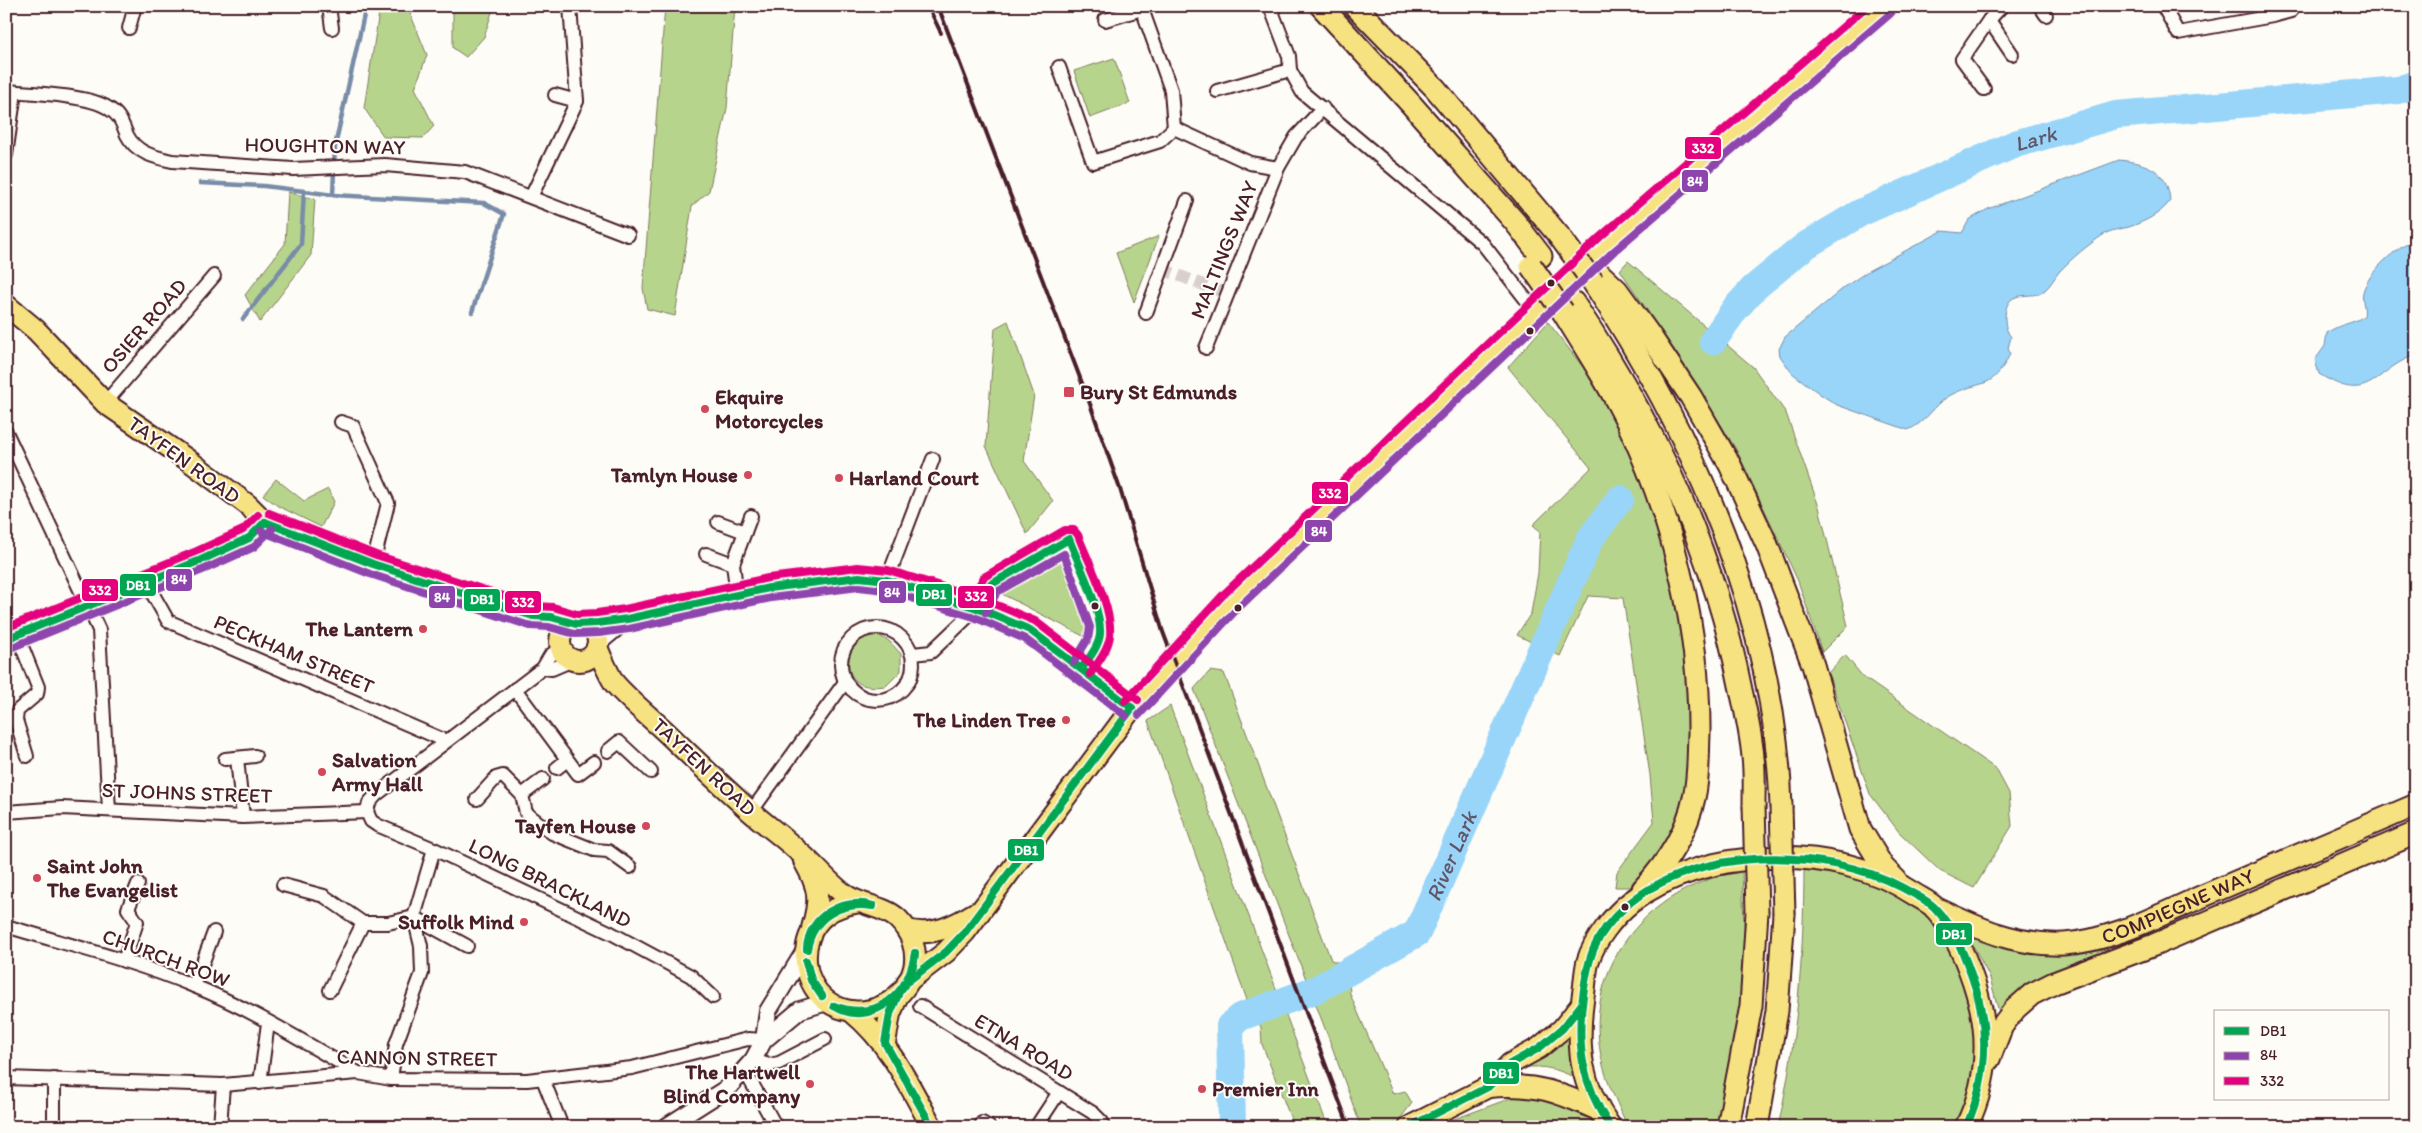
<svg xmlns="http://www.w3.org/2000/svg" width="2422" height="1133" font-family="Itim,sans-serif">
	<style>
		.green { fill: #b7d48d; stroke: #807a5c }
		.water { fill: #98d5f9; stroke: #798ca7 }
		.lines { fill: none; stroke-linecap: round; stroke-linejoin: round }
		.stream { stroke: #798ca7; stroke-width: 4.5 }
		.river { stroke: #98d5f9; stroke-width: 28 }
		.minor-tunnel { stroke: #d9d0ce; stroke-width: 12; stroke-dasharray: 12 6; stroke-linecap: butt }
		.minor-casing { stroke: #4a1f2b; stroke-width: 16 }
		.tertiary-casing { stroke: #4a1f2b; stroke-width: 20 }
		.primary-casing { stroke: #4a1f2b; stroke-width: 24 }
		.trunk-casing { stroke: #4a1f2b; stroke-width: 25 }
		.minor { stroke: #fdfcf7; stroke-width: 12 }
		.tertiary { stroke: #fdfcf7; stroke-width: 16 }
		.primary { stroke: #f7e281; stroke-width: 20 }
		.trunk { stroke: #f7e281; stroke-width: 21 }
		.rail { stroke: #4a1f2b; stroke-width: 4 }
		.trunk-bridge-casing { stroke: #4a1f2b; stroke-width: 25; stroke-linecap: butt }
		.trunk-bridge { stroke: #f7e281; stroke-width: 21 }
		.bus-1-casing { stroke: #fdfcf7; stroke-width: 11 }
		.bus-2-casing { stroke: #fdfcf7; stroke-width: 11 }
		.bus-3-casing { stroke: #fdfcf7; stroke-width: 11 }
		.bus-1 { stroke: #00a651; stroke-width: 8 }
		.bus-2 { stroke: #8e44ad; stroke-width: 8 }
		.bus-3 { stroke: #e5007d; stroke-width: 8 }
		.bus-dot { fill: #4a1f2b; stroke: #fdfcf7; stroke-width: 2 }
		.poi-dot { fill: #d1495b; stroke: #fdfcf7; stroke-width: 2 }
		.labels { text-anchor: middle; stroke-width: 4; stroke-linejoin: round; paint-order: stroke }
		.street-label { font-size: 21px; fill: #4a1f2b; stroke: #fdfcf7 }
		.poi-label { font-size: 21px; font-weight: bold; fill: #4a1f2b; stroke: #fdfcf7; text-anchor: start }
		.water-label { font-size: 22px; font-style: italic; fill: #615669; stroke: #fdfcf7 }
		.line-badge { stroke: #fdfcf7; stroke-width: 2 }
		.badge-label { font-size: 14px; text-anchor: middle; font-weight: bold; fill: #fff }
	</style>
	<rect width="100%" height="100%" fill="#fdfcf7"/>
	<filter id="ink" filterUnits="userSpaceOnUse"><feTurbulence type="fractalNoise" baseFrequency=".02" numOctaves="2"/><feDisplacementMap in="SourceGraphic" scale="10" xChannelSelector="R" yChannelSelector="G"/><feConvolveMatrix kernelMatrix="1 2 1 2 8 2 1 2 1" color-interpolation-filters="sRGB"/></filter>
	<g filter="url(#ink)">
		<g class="green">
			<path d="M380,6L408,8L427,55L415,88L434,126L423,138L384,137L364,108Z"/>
			<path d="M665,6H735L727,108L709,191L692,206L675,316L647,309L643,288Z"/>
			<path d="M453,7L493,9L484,37L466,57L453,48Z"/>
			<path d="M1114,58L1130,103L1090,118L1074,71Z"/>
			<path d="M288,192L315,199L311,255L260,322L245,295L285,244Z"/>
			<path d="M1159,236L1134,302L1116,253Z"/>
			<path d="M1628,261L1753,367L1786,413L1819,507L1848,626L1822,652L1798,581L1737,451L1681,360L1620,270Z"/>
			<path d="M1008,321L1034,395L1024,461L1053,501L1027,534L986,446L995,328Z"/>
			<path d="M1548,322L1583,367L1614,420L1653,506L1677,595L1689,673L1690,764L1685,808L1650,872L1631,887H1615L1617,872L1654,822L1650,775L1623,598L1588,596L1560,656L1517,635L1531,613L1538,573L1540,531L1533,525L1591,468L1508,367Z"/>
			<path d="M276,479L304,501L328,489L334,502L321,527L278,506L263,495Z"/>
			<path d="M1066,554L1095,630L1089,639L1000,593L1013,580Z"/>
			<path d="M876,634L889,641L901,654V671L886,686C876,687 864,688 856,681C844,670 847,646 861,638C865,636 872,635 876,634Z"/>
			<path d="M1845,655L1863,677L1996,769L2009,793L2012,826L1974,888L1940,871L1899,832L1870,794L1828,673Z"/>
			<path d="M1210,671L1224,673L1331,960L1348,966L1350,994L1393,1094L1405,1091L1412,1103C1392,1130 1394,1127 1361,1127L1331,1044L1194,689Z"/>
			<path d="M1170,706L1328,1127H1294L1262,1044L1261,1027L1248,1003L1148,721Z"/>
			<path d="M1804,868L1860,875L1926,912L1961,957L1980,1049L1965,1107L1953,1127H1778C1797,1041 1804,956 1804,868Z"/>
			<path d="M1742,871L1745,952L1742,1032L1718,1127H1629C1622,1117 1619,1106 1614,1096C1566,992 1632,889 1742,871Z"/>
			<path d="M1966,932C2022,959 2059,959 2120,947L2088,957L2056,971L2001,1020L1990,978Z"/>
			<path d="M1572,1033L1579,1080C1558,1068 1539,1064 1515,1069Z"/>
			<path d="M1532,1094C1556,1098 1582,1104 1595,1127H1433L1511,1098Z"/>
		</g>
		<g class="water">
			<path d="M2119,160C2146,163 2168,169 2170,201C2161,214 2144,222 2129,227C2121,229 2110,230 2103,235C2088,245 2072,258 2059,272C2054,278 2051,285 2045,290C2032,302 2007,285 2005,316C2005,325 2006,330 2011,337L2008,348L2010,354C1991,393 1982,378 1949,396C1934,405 1927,422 1908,430L1837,405L1820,394L1792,373L1780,356L1779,349L1785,337L1846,286L1868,271L1942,231L1962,233L1969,220L1988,209Z"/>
			<path d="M2416,240V355C2372,370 2372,407 2319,374L2315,360L2325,346L2327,333C2338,324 2353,324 2364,316C2366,308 2361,300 2363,292C2369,271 2395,248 2416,240Z"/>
		</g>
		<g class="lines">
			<g class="stream">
				<path d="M200,183L264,186L304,191"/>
				<path d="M333,195L484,203L504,214L472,312"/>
				<path d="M243,319L301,244L304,191L333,195L335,146L366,6"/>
			</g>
			<g class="river">
				<path id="s1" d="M1713,341L1735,309L1754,288L1805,246L1860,213L2015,144L2116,115L2398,90L2416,84"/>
				<path id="s2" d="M1232,1127L1230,1026L1240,1017L1317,989L1417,933L1590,539L1620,499"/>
			</g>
			<path class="minor-tunnel" d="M1162,269L1227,294"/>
			<defs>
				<g id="minor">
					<path d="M329,6L332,28"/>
					<path d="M1270,6L1289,56L1290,70L1302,92L1483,244L1535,311"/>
					<path d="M2040,6L2046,15"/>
					<path d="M2163,6L2178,33L2273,16L2291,11L2292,6"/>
					<path d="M1989,20L2012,54"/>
					<path d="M129,28L135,6"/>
					<path d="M1059,67L1093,162L1160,141L1174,128L1171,90L1142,9L1105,20"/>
					<path d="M1984,89L1962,59L1989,20L2002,6"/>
					<path d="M6,91C31,93 89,95 108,108C120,115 122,123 127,135C136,153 154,157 172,161L293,169L385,165L465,172L628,235"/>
					<path d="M1217,91L1290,70"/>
					<path d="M555,95L577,101"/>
					<path d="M1174,128L1250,163L1278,168"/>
					<path d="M6,155L15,92"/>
					<path d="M531,197L577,101L570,6"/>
					<path d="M1146,313L1187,201"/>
					<path d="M1206,348L1278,168L1296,137L1323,108"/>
					<path d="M105,403L214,276"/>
					<path d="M341,422L353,426L388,503L373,564"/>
					<path d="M6,432L99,630L109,810"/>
					<path d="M718,522L745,532"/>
					<path d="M706,554L733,564"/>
					<path d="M887,580L933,459"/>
					<path d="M146,582L168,621L446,741"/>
					<path d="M737,595L733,564L751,516"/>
					<circle cx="877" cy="664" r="36"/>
					<path d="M17,634L38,687L37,694L17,711L16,720L27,756"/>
					<path d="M913,654L931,652L977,608"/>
					<path d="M543,668L552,669L573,660"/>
					<path d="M515,689L578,774L594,762"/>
					<path d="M608,751L619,742L651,772"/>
					<path d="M237,758L243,817"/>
					<path d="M225,759L255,756"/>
					<path d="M557,768L567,760"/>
					<path d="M522,795L543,779"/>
					<path d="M477,799L496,778L503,776L522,795L526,813L552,833L594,850L608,851L630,867"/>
					<path d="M6,812L62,808L243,817L367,812"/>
					<path d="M367,812L371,821L377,825L434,849L611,933L691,976L713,997"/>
					<path d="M367,812L369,803L376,795L543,668L550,656L561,647"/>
					<path d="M751,812L845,682"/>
					<path d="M283,885L324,896L363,923H388L414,917L467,946"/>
					<path d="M6,926C69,945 134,961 194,986C251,1009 305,1043 358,1073"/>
					<path d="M124,961L137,922L128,909L138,884"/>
					<path d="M194,986L214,932"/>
					<path d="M330,990L363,923"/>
					<path d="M920,1006L1093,1113L1102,1122V1127"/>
					<path d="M753,1060L769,1065L779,1063L825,1039"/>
					<path d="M745,1071L776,1127"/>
					<path d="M6,1078L223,1085L358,1073L391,1079L527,1080L632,1068L748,1039L764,1040"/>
					<path d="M391,1079L396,1044L422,973L421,946L414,917L434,849"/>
					<path d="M543,1079L562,1127"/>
					<path d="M260,1083L268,1023"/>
					<path d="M982,1123L989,1127"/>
					<path d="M54,1127V1079"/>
					<path d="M220,1127L223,1085"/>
					<path d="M1036,1127L1059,1092"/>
				</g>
				<g id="tertiary">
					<path d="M583,624C675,615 764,584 857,577C883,576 911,585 935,593C967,604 1000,614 1030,630C1063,649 1103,683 1132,708"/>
					<path d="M6,639L201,560L249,538L265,522"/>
					<path d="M597,644L627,619"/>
					<path d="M764,1040L768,1011L806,949"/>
					<path d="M666,1127L729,1087L753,1060L764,1040L800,1010L827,1002"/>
				</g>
				<g id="primary">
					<path d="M6,305L36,330L105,403L188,460L248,505L265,522L373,564L533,616L551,617L576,624"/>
					<circle cx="579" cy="642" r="19"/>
					<path d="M597,647C600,655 611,679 615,684C631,702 650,717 668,734C695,760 722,786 750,811C766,825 782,836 797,850C812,862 832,887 847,896C863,906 884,906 898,919C911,932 918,950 914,968C905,1003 865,1022 833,1005C801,988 796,938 825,915C835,907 848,904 860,902"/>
					<path d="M804,861C819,888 821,898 812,928"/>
					<path d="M907,930C932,937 954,926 975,913"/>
					<path d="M908,981L946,952L965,932L1132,708L1229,603L1607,244L1883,6"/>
					<path d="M851,1011C890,1043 908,1083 932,1127"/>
					<path d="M885,1043L890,1014L898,995"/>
					<path d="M1488,1087C1535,1083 1556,1091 1598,1110"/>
					<path d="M1409,1127L1488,1087L1510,1064L1539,1048L1562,1029L1582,1004"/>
				</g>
				<g id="trunk">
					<path d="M1321,6L1411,104L1515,222L1541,256"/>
					<path d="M1355,6L1435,88L1560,237"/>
					<path d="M1600,274L1617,290L1651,337L1691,397L1730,465L1767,545L1813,665L1860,829L1883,867L1896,880"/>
					<path d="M1593,282C1695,438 1775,617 1781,806"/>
					<path d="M1573,302C1653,420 1713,549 1741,690C1746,712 1751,734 1753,757C1755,773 1754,790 1754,806"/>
					<path d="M1563,312C1587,351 1612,389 1631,430C1674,524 1700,631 1699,734C1698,755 1699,777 1694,798C1687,832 1666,864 1643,889"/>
					<path id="s3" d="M1935,908C1977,928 2016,946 2064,944C2112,941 2159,915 2203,896C2274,866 2345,835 2416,805"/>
					<path d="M1989,1059L2002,1026L2015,1009L2032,994L2054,983L2154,945L2416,833"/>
					<path d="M1610,1127C1580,1084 1576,1048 1583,997C1585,985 1585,972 1588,961C1594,941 1614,915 1631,902C1704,846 1837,842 1914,894C1920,898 1929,902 1934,907C1953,926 1970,968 1977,993C1991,1040 1987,1084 1966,1127"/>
					<path d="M1728,1127L1751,1006L1757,912"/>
					<path d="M1757,1127L1777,1011L1784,914"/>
				</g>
			</defs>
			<use href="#minor" class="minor-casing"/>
			<use href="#tertiary" class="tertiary-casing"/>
			<use href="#primary" class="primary-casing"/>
			<use href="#trunk" class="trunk-casing"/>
			<use href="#minor" class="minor"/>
			<use href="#tertiary" class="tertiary"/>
			<use href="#primary" class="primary"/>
			<use href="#trunk" class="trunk"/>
			<g class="rail">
				<path d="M928,6L941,33"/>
				<path d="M938,6L1090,404L1120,489L1163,632L1349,1127"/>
			</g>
			<defs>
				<g id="trunk-bridge">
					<path d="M1560,237L1593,282"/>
					<path d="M1531,266L1563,312"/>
					<path d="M1754,806L1757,912"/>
					<path d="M1781,806L1784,914"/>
				</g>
			</defs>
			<use href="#trunk-bridge" class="trunk-bridge-casing"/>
			<use href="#trunk-bridge" class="trunk-bridge"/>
			<defs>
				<g id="bus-1">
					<path d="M265,522L373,564L533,616L551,617L576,624L598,623L627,619L769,588L859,577L887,580L977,608L1030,630L1132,708"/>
					<path d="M977,608L990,585L1069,539C1078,563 1102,610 1100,634C1099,646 1089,658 1082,668"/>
					<path d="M6,639L201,560L249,538L265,522"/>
					<path d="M807,949C808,916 844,897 873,906"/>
					<path d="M807,949C813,916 841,901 873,906"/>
					<path d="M806,961L811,980L822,996"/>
					<path d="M806,961L811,980L822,996"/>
					<path d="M908,981L946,952L965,932L1132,708"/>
					<path d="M898,995L890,1014L885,1043L932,1127"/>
					<path d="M834,1006C878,1022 908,996 915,953"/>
					<path d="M834,1006C871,1030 914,990 915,953"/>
					<path d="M1409,1127L1488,1087L1510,1064L1539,1048L1562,1029L1582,1004"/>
					<path d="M1610,1127C1582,1083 1576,1047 1583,996C1588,957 1594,935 1625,907C1694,845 1825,846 1903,888C1913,894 1926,899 1934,907C1955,928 1967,961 1976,989C1990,1037 1986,1082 1966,1127"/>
				</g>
				<g id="bus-2">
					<path d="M261,531L370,574L530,626L549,627L575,634L599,633L629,629L771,598L859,587L885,590L974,617L1025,639L1126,716"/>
					<path d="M986,613L997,592L1064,554L1090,627L1088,639L1074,662"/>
					<path d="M10,648L205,569L254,547L272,529"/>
					<path d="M1139,715L1236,610L1614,251L1890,14"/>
				</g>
				<g id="bus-3">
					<path d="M269,513L376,555L535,606L553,607L577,614L597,613L625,609L768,578L858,567L888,570L980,598L1035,621L1138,700"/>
					<path d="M968,603L984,577L1065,530H1074L1078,535C1088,562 1113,607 1110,636C1108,650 1098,663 1090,674"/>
					<path d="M6,628L197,551L243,530L258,515"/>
					<path d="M1125,701L1222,596L1600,237L1867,6"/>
				</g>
			</defs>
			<use href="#bus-1" class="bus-1-casing"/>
			<use href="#bus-2" class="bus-2-casing"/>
			<use href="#bus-3" class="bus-3-casing"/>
			<use href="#bus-1" class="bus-1"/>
			<use href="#bus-2" class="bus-2"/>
			<use href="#bus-3" class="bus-3"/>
		</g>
	</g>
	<g class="bus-dot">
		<circle cx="1551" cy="283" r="4.5"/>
		<circle cx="1530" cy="331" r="4.5"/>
		<circle cx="1095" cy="606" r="4.5"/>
		<circle cx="1238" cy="608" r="4.5"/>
		<circle cx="1625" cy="907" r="4.5"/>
	</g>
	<g class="poi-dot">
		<rect x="1063" y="386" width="12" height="12" rx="2.5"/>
		<circle cx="705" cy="409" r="5"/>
		<circle cx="748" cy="475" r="5"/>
		<circle cx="839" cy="478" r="5"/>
		<circle cx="423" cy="629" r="5"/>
		<circle cx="1066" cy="720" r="5"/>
		<circle cx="322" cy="772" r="5"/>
		<circle cx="646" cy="826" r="5"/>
		<circle cx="37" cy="878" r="5"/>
		<circle cx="524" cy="922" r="5"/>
		<circle cx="810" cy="1084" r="5"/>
		<circle cx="1202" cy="1089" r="5"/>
	</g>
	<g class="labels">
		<g class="street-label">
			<text transform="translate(325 146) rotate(1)" y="7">HOUGHTON WAY</text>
			<text transform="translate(1224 250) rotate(-68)" y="7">MALTINGS WAY</text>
			<text transform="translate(144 326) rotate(-49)" y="7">OSIER ROAD</text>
			<text transform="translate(184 460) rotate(36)" y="7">TAYFEN ROAD</text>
			<text transform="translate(294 654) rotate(23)" y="7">PECKHAM STREET</text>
			<text transform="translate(704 767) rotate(43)" y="7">TAYFEN ROAD</text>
			<text transform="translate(187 793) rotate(2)" y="7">ST JOHNS STREET</text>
			<text transform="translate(550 883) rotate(26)" y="7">LONG BRACKLAND</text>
			<text dy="7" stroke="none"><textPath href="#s3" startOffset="256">COMPIEGNE WAY</textPath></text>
			<text transform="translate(166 958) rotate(20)" y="7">CHURCH ROW</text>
			<text transform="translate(1024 1047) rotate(31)" y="7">ETNA ROAD</text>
			<text transform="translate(417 1058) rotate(1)" y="7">CANNON STREET</text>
		</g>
		<g class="poi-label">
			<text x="1080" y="399">Bury St Edmunds</text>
			<text x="715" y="404">Ekquire<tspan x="715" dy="24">Motorcycles</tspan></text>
			<text x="738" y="482" text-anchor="end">Tamlyn House</text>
			<text x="849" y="485">Harland Court</text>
			<text x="413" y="636" text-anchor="end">The Lantern</text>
			<text x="1056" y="727" text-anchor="end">The Linden Tree</text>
			<text x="332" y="767">Salvation<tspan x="332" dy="24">Army Hall</tspan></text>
			<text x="636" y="833" text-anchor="end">Tayfen House</text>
			<text x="47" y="873">Saint John<tspan x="47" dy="24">The Evangelist</tspan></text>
			<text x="514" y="929" text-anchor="end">Suffolk Mind</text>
			<text x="800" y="1079" text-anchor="end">The Hartwell<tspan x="800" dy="24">Blind Company</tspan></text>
			<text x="1212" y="1096">Premier Inn</text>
		</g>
		<g class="water-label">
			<text dy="8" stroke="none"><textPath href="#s1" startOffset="388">Lark</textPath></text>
			<text dy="8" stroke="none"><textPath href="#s2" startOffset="395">River Lark</textPath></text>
		</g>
	</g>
	<g class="line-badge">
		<rect x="1684" y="136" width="38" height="24" rx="5" fill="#e5007d"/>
		<rect x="1681" y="169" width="28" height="24" rx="5" fill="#8e44ad"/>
		<rect x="1311" y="481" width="38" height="24" rx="5" fill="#e5007d"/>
		<rect x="1304" y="519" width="29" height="24" rx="5" fill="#8e44ad"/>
		<rect x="165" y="568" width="28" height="24" rx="5" fill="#8e44ad"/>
		<rect x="119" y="573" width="38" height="24" rx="5" fill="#00a651"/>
		<rect x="81" y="578" width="38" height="24" rx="5" fill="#e5007d"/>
		<rect x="878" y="580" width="29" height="24" rx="5" fill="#8e44ad"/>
		<rect x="915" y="583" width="38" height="24" rx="5" fill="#00a651"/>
		<rect x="957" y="585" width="38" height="24" rx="5" fill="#e5007d"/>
		<rect x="428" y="585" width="28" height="24" rx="5" fill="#8e44ad"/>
		<rect x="463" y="588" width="38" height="24" rx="5" fill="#00a651"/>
		<rect x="504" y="590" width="38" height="24" rx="5" fill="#e5007d"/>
		<rect x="1007" y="838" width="38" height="24" rx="5" fill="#00a651"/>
		<rect x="1935" y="922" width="38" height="24" rx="5" fill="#00a651"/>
		<rect x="1482" y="1061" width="38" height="24" rx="5" fill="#00a651"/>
	</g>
	<g class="badge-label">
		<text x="1703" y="153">332</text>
		<text x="1695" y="186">84</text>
		<text x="1330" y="498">332</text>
		<text x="1319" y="536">84</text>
		<text x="179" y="584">84</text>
		<text x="138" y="590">DB1</text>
		<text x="100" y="595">332</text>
		<text x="892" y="597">84</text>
		<text x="934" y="599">DB1</text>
		<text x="976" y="601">332</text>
		<text x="442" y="602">84</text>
		<text x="482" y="604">DB1</text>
		<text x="523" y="607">332</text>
		<text x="1026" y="855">DB1</text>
		<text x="1954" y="939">DB1</text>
		<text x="1501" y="1078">DB1</text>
	</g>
	<rect width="2422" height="1133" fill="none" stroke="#fdfcf7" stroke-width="25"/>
	<rect x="12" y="12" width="2397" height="1108" fill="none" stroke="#4a1f2b" stroke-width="2" filter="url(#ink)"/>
	<rect x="2214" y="1010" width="175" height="90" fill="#fdfcf7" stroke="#b5a4a5"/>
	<rect x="2224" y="1027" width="25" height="8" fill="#00a651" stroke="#b5a4a5"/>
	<text x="2260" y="1036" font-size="15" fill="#4a1f2b">DB1</text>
	<rect x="2224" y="1052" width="25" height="8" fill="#8e44ad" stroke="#b5a4a5"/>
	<text x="2260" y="1060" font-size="15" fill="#4a1f2b">84</text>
	<rect x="2224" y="1077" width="25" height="8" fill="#e5007d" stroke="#b5a4a5"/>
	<text x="2260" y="1086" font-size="15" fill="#4a1f2b">332</text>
</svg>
